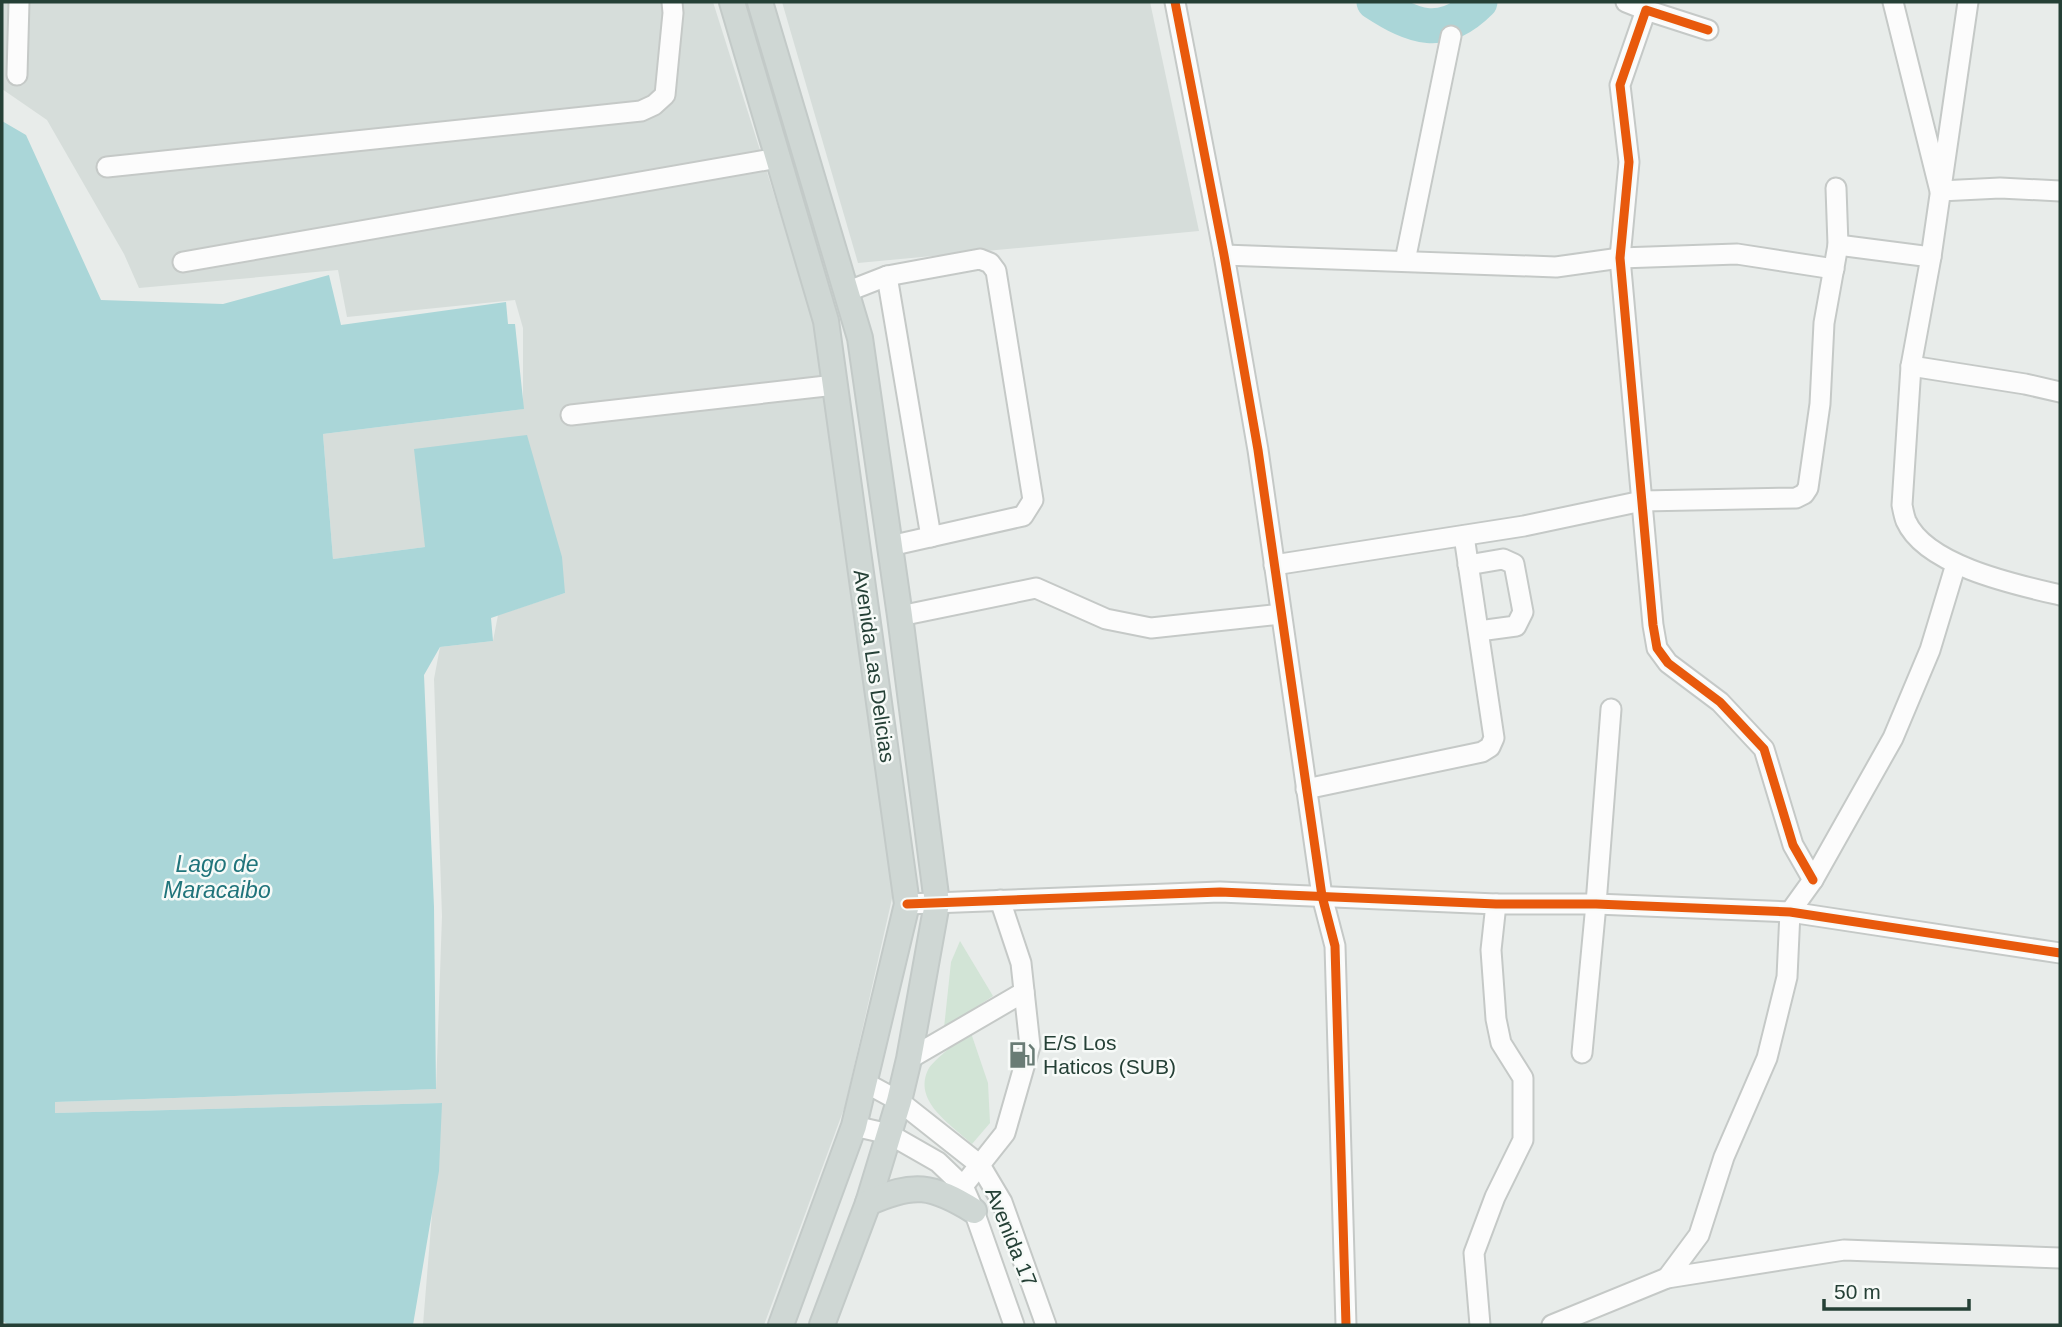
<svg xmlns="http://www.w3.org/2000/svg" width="2062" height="1327" font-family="Arial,sans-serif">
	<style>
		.built { fill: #d6ddda }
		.green { fill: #d2e4d6 }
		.water { fill: #aad6d8 }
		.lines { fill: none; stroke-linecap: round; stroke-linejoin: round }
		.river { stroke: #aad6d8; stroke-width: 35 }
		.minor-casing { stroke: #c5c9c7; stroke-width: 23 }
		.major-casing { stroke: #c3cac8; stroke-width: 28 }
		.minor { stroke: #fcfcfc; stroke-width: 19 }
		.major { stroke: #cfd7d4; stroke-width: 24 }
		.cycleway-casing { stroke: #f7faf8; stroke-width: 13 }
		.cycleway { stroke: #e8590c; stroke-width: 9 }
		.labels { text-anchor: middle; stroke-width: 5; stroke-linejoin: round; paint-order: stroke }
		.street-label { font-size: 21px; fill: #254036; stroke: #f7faf8 }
		.poi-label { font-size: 21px; fill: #254036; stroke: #f7faf8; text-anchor: start }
		.water-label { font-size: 23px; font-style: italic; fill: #20747b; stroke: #f7faf8 }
	</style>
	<rect width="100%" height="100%" fill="#e8ecea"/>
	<g class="built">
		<path d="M2,2H713L806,295L816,321L893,894L845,1106L764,1325H423L441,1103L55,1113V1102L436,1089L442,916L434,679L440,647L493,641L498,615L565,593L425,547L333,559L323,434L523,409V328L515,300L347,317L338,270L139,288L124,254L47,120L2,89Z"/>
		<path d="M782,2H1150L1199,231L858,263Z"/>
	</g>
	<g class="green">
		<path d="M960,941L993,996L944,1028L951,962Z"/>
		<path d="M970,1030L988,1083L990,1123L972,1144C952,1125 911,1101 929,1068C935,1059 961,1039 970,1030Z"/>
	</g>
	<path class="water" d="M2,121L26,135L101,300L223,304L329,275L341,325L506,302L508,324H515L524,409L323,434L333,559L425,547L414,449L527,435L562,557L565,593L491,618L493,641L440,647L424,675L434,907L436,1089L55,1102V1113L442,1103L439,1171L413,1325H9L2,1321Z"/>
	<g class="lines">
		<path class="river" d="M1374,2C1414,28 1443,39 1480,2"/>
		<defs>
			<g id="minor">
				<path d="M1175,2L1224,255L1258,450L1322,896L1335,946L1346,1325"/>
				<path d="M1626,2L1646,10"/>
				<path d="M1893,2L1940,191L2000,188L2060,191"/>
				<path d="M1968,2L1931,257L1911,366L1902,505C1903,510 1904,516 1906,521C1926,566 2017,585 2060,595"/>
				<path d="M1708,30L1646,10L1620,85L1629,162L1620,258L1653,625L1657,648L1668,663L1720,702L1764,749L1793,845L1813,880"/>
				<path d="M17,75L19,2"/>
				<path d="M107,167L641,111L654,105L665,95L673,13L672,2"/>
				<path d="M1838,245L1931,257"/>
				<path d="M1224,255L1556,267L1620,258L1737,254L1834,269"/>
				<path d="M1405,261L1451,36"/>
				<path d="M183,262L778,158"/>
				<path d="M887,276L931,537"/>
				<path d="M846,292L887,276L980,259L990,263L996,271L1033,500L1023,516L890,546"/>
				<path d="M1911,366L2025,384L2060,392"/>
				<path d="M571,415L835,385"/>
				<path d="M1274,565L1524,526L1642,501L1796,498L1804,494L1808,488L1820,404L1824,323L1838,245L1836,188"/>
				<path d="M1468,565L1503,559L1514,564L1523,612L1516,626L1479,631"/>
				<path d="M900,616L1036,588L1106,619L1151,628L1281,614"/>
				<path d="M1306,789L1482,752L1490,747L1494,738L1464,536"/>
				<path d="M907,904L1220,892L1496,904H1596L1790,912L2060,953"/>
				<path d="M1582,1053L1596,904L1611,709"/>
				<path d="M909,1059L1024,992"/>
				<path d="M864,1082L899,1101L980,1165L1002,1202L1046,1325"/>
				<path d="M854,1126L889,1134L938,1162L963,1186L974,1211L1014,1325"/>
				<path d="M963,1186L1005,1133L1030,1046L1021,963L1000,900"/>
				<path d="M1667,1278L1699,1235L1724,1157L1767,1058L1787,977L1790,912L1813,880L1893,738L1930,650L1956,564"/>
				<path d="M1480,1325L1474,1253L1495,1197L1523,1140V1078L1501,1043L1496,1019L1491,950L1496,904"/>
				<path d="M1552,1325L1667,1278L1844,1250L2060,1258"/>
			</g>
			<g id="major">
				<path d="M732,2L826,321L907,904L854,1126L781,1325"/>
				<path d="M760,2L860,338L900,616L937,903L909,1059L899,1101L868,1203L822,1325"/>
				<path d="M868,1203C914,1182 932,1185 974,1211"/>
			</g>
		</defs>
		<use href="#minor" class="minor-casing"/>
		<use href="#major" class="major-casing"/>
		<use href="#minor" class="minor"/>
		<use href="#major" class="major"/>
		<defs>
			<g id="cycleway">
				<path d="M1175,2L1224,255L1258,450L1322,896L1335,946L1346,1325"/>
				<path d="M1708,30L1646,10L1620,85L1629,162L1620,258L1653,625L1657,648L1668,663L1720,702L1764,749L1793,845L1813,880"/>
				<path d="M907,904L1220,892L1496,904H1596L1790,912L2060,953"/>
			</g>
		</defs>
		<use href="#cycleway" class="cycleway-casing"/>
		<use href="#cycleway" class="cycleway"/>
	</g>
	<defs>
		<symbol id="fuel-bare" viewBox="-9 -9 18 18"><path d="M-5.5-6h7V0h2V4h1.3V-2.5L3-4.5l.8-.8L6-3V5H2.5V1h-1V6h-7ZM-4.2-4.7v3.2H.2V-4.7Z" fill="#697c75" stroke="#f7faf8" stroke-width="2.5" paint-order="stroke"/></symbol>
	</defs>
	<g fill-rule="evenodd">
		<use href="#fuel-bare" x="1003" y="1036" width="38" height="38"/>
	</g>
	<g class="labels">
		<g class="street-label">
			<text transform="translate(874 666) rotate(82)" y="7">Avenida Las Delicias</text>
			<text transform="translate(1011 1237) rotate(68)" y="7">Avenida 17</text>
		</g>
		<g class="poi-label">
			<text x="1043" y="1050">E/S Los<tspan x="1043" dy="24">Haticos (SUB)</tspan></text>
		</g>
		<g class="water-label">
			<text x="217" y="872">Lago de<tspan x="217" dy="26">Maracaibo</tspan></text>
		</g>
	</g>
	<rect width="2062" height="1327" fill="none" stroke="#254036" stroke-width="7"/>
	<path d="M1824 1299v10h145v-10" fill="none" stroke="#254036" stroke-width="3.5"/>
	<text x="1834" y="1299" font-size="21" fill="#254036" stroke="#f7faf8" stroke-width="5" paint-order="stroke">50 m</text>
</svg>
